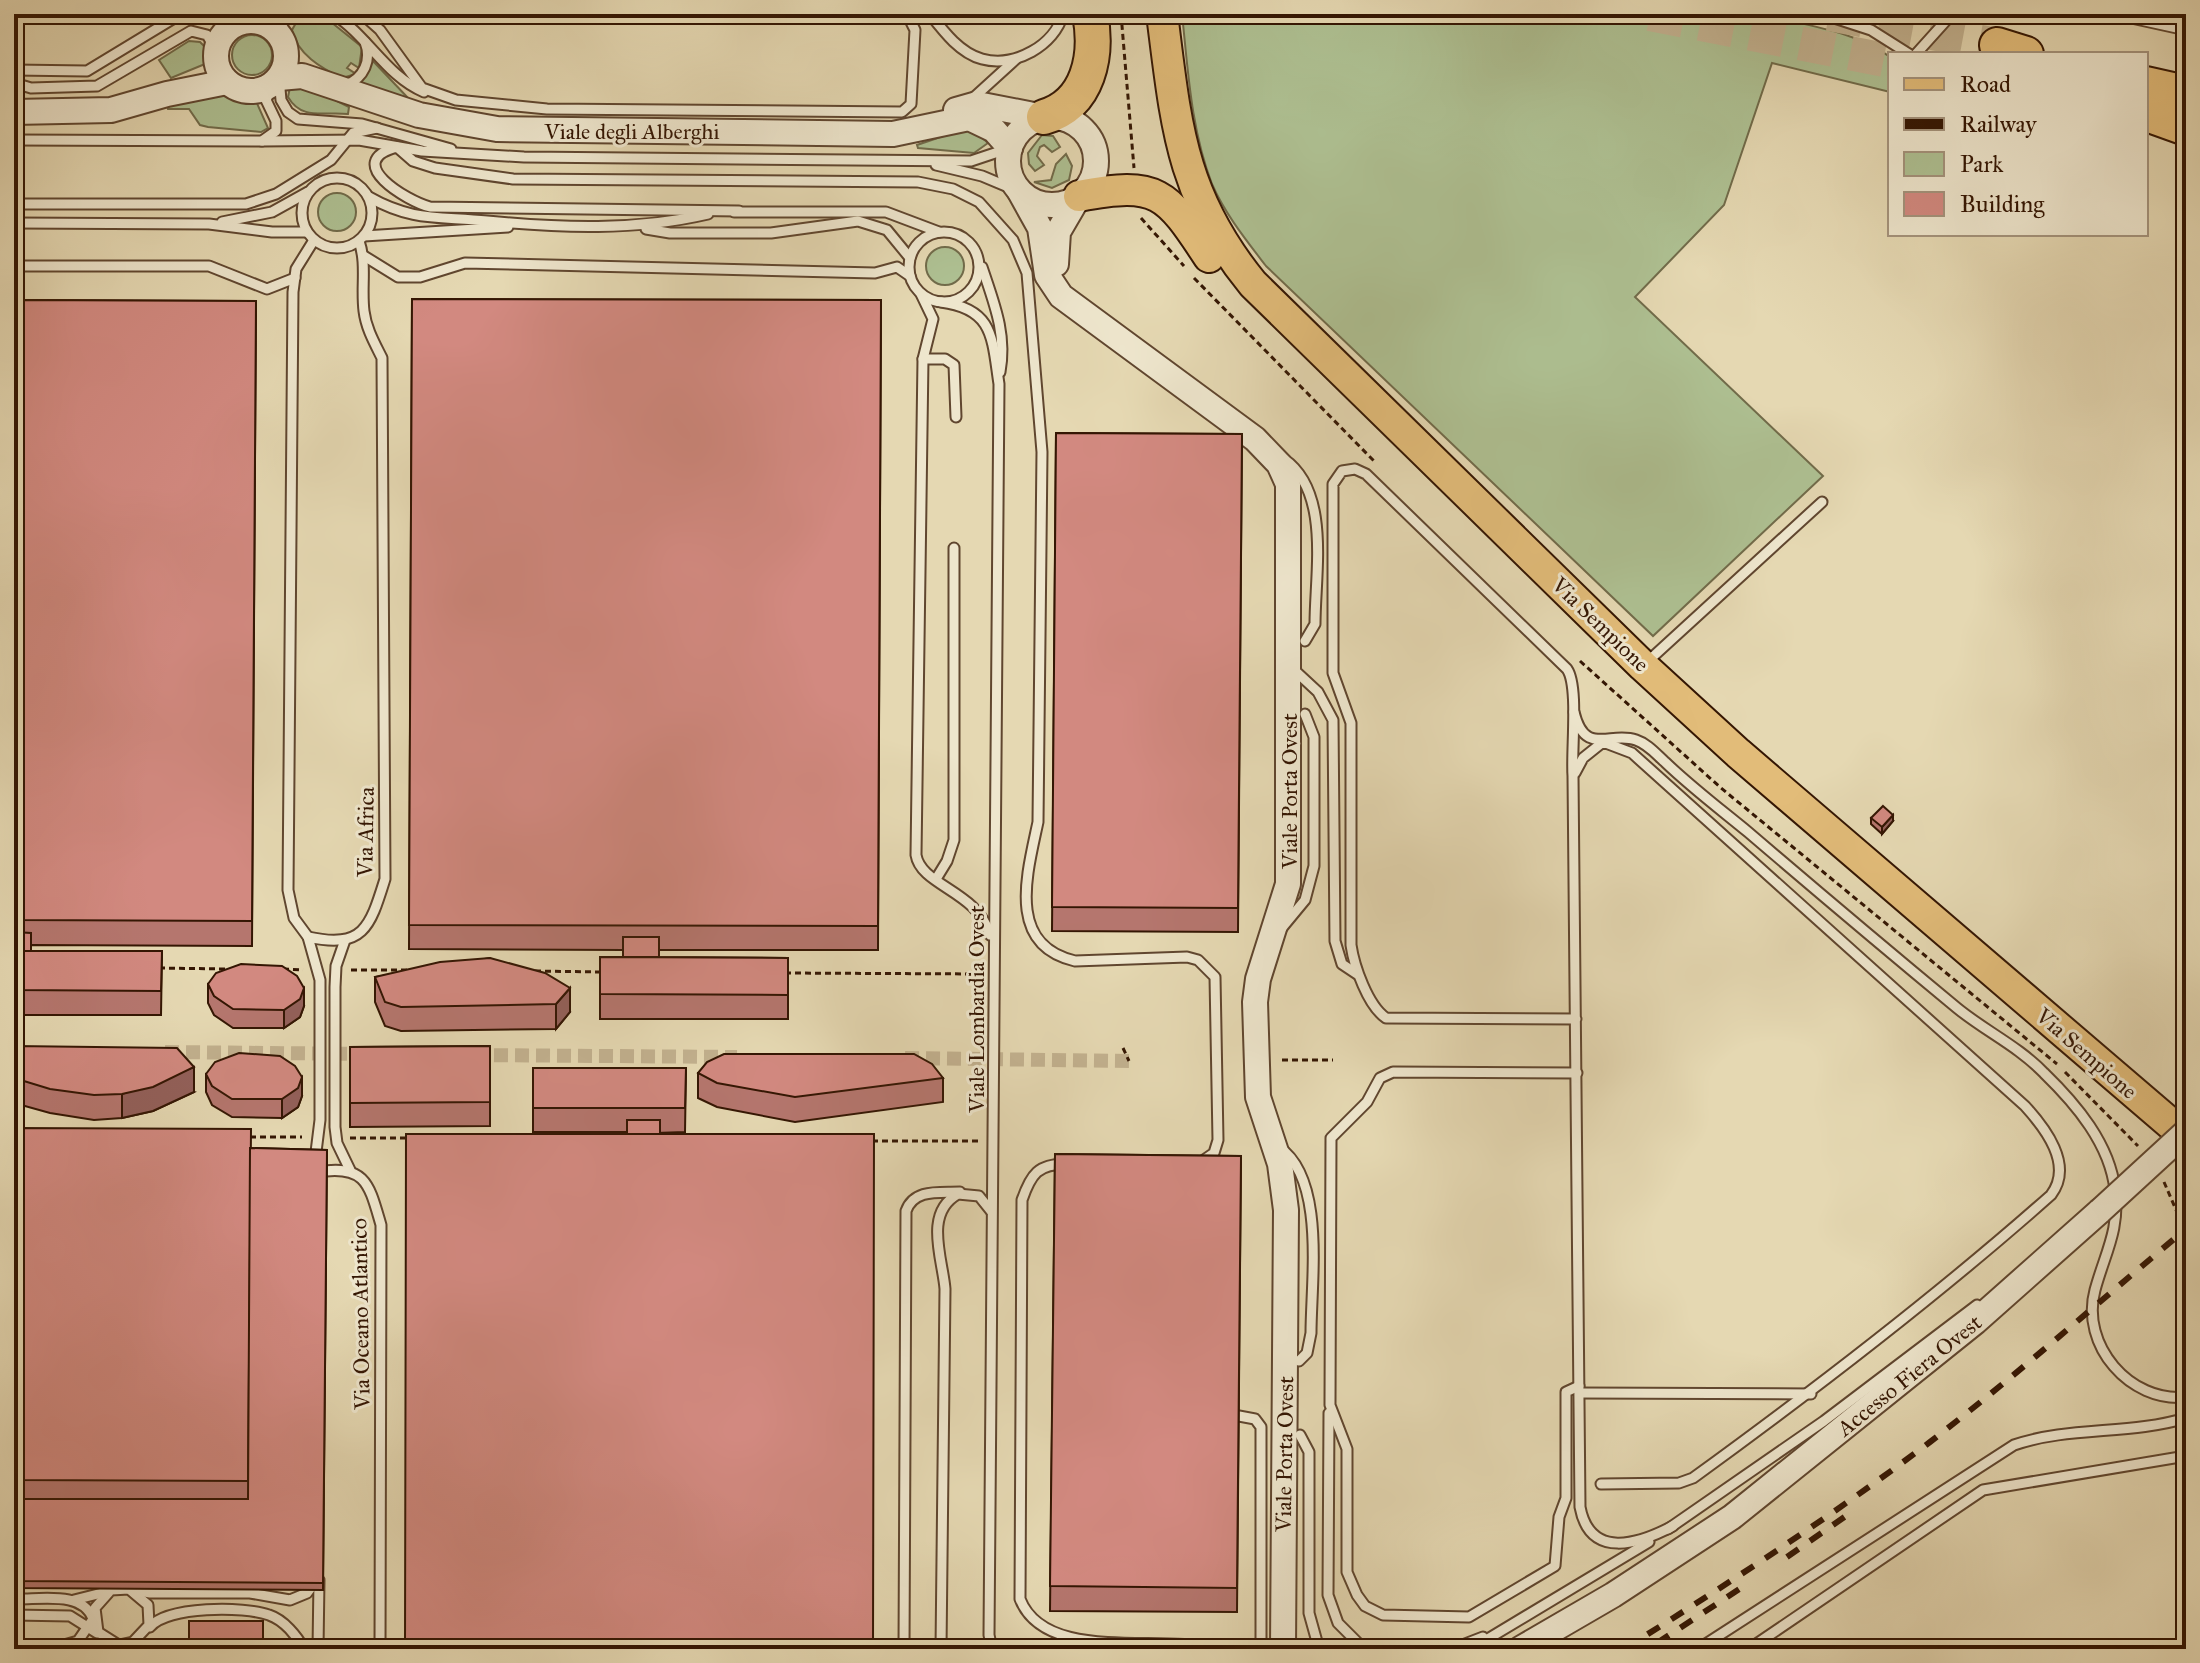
<svg xmlns="http://www.w3.org/2000/svg" width="2200" height="1663" font-family="'IM FELL Great Primer',serif">
	<style>
		.green { fill: #aec092; stroke: #716b4a; stroke-width: 2 }
		.lines { fill: none; stroke-linecap: round; stroke-linejoin: round }
		.pedestrian-tunnel { stroke: #c2b18f; stroke-width: 14; stroke-dasharray: 14 7; stroke-linecap: butt }
		.motorway-tunnel { stroke: #c2b18f; stroke-width: 34; stroke-dasharray: 34 17; stroke-linecap: butt }
		.service-casing { stroke: #60462f; stroke-width: 13 }
		.tertiary-casing { stroke: #60462f; stroke-width: 28 }
		.primary-casing { stroke: #341603; stroke-width: 34 }
		.motorway-casing { stroke: #341603; stroke-width: 38 }
		.path { stroke: #341603; stroke-width: 3; stroke-dasharray: 6 4; stroke-linecap: butt }
		.service { stroke: #eee6cd; stroke-width: 9 }
		.tertiary { stroke: #eee6cd; stroke-width: 24 }
		.primary { stroke: #e2bc79; stroke-width: 30 }
		.motorway { stroke: #e2bc79; stroke-width: 34 }
		.rail { stroke: #341603; stroke-width: 6; stroke-dasharray: 14 14; stroke-linecap: butt }
		.tertiary-bridge-casing { stroke: #60462f; stroke-width: 28; stroke-linecap: butt }
		.tertiary-bridge { stroke: #eee6cd; stroke-width: 24 }
		.wall { fill: #b5766e; stroke: #341603; stroke-width: 2 }
		.shaded-wall { fill: #93605a; stroke: #341603; stroke-width: 2 }
		.building { fill: #d28980; stroke: #341603; stroke-width: 2 }
		.labels { text-anchor: middle; stroke-width: 6; stroke-linejoin: round; paint-order: stroke }
		.street-label { font-size: 22px; fill: #341603; stroke: #eee6cd }
	</style>
	<rect width="100%" height="100%" fill="#e5d8b2"/>
	<filter id="stains"><feTurbulence type="fractalNoise" baseFrequency=".0025" numOctaves="4"/><feColorMatrix values="0 0 0 0 .2 0 0 0 0 .09 0 0 0 0 .02 0 0 0 .5 -.17"/></filter>
	<radialGradient id="worn" r=".72"><stop offset=".6" stop-color="#630" stop-opacity="0"/><stop offset="1" stop-color="#630" stop-opacity=".3"/></radialGradient>
	<g class="green">
		<path d="M301,14H321L362,47L359,68L351,63L347,68L356,74L342,78C321,68 297,54 292,30Z"/>
		<path d="M1182,14H1760C1801,25 1855,30 1890,57V92L1772,63L1724,205L1635,297L1823,476L1653,636L1266,266C1246,240 1225,214 1212,184C1191,130 1188,70 1182,14Z"/>
		<circle cx="252" cy="55" r="20"/>
		<path d="M189,41L200,42L206,48L205,64L171,78L159,60Z"/>
		<path d="M372,60L409,99L360,84Z"/>
		<path d="M290,87L311,88L349,107L348,114C324,111 302,121 288,97Z"/>
		<path d="M222,93L256,101L268,128L261,132L208,127L200,125L189,109H168L167,105Z"/>
		<path d="M970,127L988,143L974,153L918,148L917,145Z"/>
		<path d="M1042,135L1053,136L1060,147L1052,152L1044,145L1040,147L1037,156L1044,165L1035,171L1029,164L1028,153Z"/>
		<path d="M1066,154L1072,166L1069,180L1052,188L1034,182L1051,180L1056,164Z"/>
		<circle cx="337" cy="212" r="19"/>
		<circle cx="945" cy="266" r="19"/>
	</g>
	<g class="lines">
		<g class="pedestrian-tunnel">
			<path d="M165,1052L369,1054"/>
			<path d="M473,1055L737,1057"/>
			<path d="M905,1058L1129,1061"/>
		</g>
		<g class="motorway-tunnel">
			<path d="M1650,14L1890,61"/>
			<path d="M1829,14L1997,45"/>
		</g>
		<defs>
			<g id="service">
				<path d="M333,14C367,35 387,77 424,92"/>
				<path d="M362,14L380,30L422,88L456,100L547,109L902,112L911,104L915,30L907,14"/>
				<path d="M930,14C944,32 960,53 982,59C1015,68 1055,45 1063,14"/>
				<path d="M1822,14L1871,30L1909,54"/>
				<path d="M2113,14L2186,30"/>
				<path d="M284,41L282,25L287,14"/>
				<path d="M1916,54L1952,14"/>
				<path d="M14,70L87,71L181,14"/>
				<path d="M14,76L21,85L31,88L97,86L191,31L207,35L216,50"/>
				<path d="M279,78L281,100L288,112L298,119L362,124L451,149"/>
				<path d="M346,85C364,78 372,60 365,42"/>
				<path d="M971,100L1016,59"/>
				<path d="M14,140L262,141L276,131V121L266,100L272,85"/>
				<path d="M262,141L359,140L422,151L524,157L971,161L1007,149"/>
				<path d="M936,165L982,176L1020,192"/>
				<circle cx="337" cy="213" r="35"/>
				<path d="M369,197C413,222 440,216 487,221C561,228 635,231 708,214"/>
				<path d="M14,204H246L276,194L331,160L353,133L377,128"/>
				<path d="M739,211L430,207C407,201 341,162 397,147L413,161L435,168L513,179L918,182L953,189L979,202L1013,240L1027,273L1042,452L1038,822C1027,874 1006,945 1075,961L1187,957L1198,960L1215,977L1218,1140L1214,1153L1201,1162"/>
				<path d="M734,212H886L939,232"/>
				<path d="M222,222L272,212L308,192"/>
				<path d="M14,223L209,224L272,232H307"/>
				<path d="M646,229L670,233H771L858,221L887,230L910,258"/>
				<circle cx="944" cy="267" r="35"/>
				<path d="M364,236L508,227"/>
				<path d="M314,240L296,269L293,292L288,890L294,918L308,937L320,980V1120L315,1160"/>
				<path d="M364,256L398,277H420L465,263L875,273L897,267L910,276"/>
				<path d="M14,266H209L267,289L295,278"/>
				<path d="M982,267C994,303 1007,334 1000,372"/>
				<path d="M921,294L933,319L923,359L916,855C921,886 978,891 990,935"/>
				<path d="M941,302C994,309 992,338 999,384L989,1635L992,1649"/>
				<path d="M923,359H945L954,365L956,417"/>
				<path d="M1284,459C1331,492 1315,573 1315,624L1305,641"/>
				<path d="M1646,663L1822,502"/>
				<path d="M1291,667L1318,692L1333,720L1335,941L1342,964L1357,974"/>
				<path d="M1574,712C1585,757 1610,731 1636,740C1648,744 1656,754 1665,762C1691,787 1720,809 1748,832C1817,891 1887,950 1957,1008C1985,1031 2018,1046 2044,1073C2076,1104 2110,1144 2115,1190C2120,1230 2105,1253 2095,1290C2080,1345 2130,1403 2186,1397"/>
				<path d="M1575,773L1583,758L1603,742L1632,753L2025,1106C2045,1128 2074,1165 2051,1195C1936,1297 1817,1388 1693,1478L1679,1483L1601,1484"/>
				<path d="M936,879L947,861L954,840V548"/>
				<path d="M1281,929L1305,900L1314,866V737L1305,714"/>
				<path d="M308,937C364,949 370,927 385,879L382,358C374,342 366,328 364,311C361,287 367,264 359,241"/>
				<path d="M345,940L336,966L335,987V1127L337,1143L350,1170"/>
				<path d="M1576,1019L1386,1018C1368,1006 1354,966 1351,945V723L1333,673V484L1342,471L1355,469L1366,474L1567,669C1579,686 1571,751 1573,776L1580,1507C1590,1560 1639,1544 1673,1526"/>
				<path d="M1577,1073L1393,1072L1380,1078L1367,1102L1331,1138L1330,1405L1347,1449V1572L1357,1595L1365,1606L1383,1615L1469,1617L1555,1566L1559,1517L1566,1498V1392L1579,1386"/>
				<path d="M1279,1147C1326,1179 1311,1281 1311,1333L1307,1353L1299,1361"/>
				<path d="M1066,1164C1038,1164 1031,1174 1022,1200L1020,1599C1045,1663 1158,1634 1216,1649"/>
				<path d="M317,1172C366,1164 369,1184 381,1225L380,1649"/>
				<path d="M1580,1393L1811,1394"/>
				<path d="M1329,1413L1328,1595L1338,1623L1364,1649"/>
				<path d="M1239,1416L1255,1419L1261,1427V1649"/>
				<path d="M1300,1435L1309,1452V1613L1319,1649"/>
				<path d="M1668,1529L1824,1421L1977,1305"/>
				<path d="M129,1589L150,1593H250L290,1600L307,1593L315,1582"/>
				<path d="M14,1599C39,1600 83,1590 93,1619"/>
				<path d="M74,1600L106,1592"/>
				<path d="M14,1615L70,1616L97,1633"/>
				<path d="M150,1627C167,1606 244,1606 269,1615C284,1620 297,1636 304,1649"/>
				<path d="M50,1649L78,1641L91,1622"/>
				<path d="M101,1649L133,1642L149,1625L148,1605L129,1589L111,1590L95,1608L98,1632L117,1644"/>
				<path d="M318,1649L319,1580"/>
				<path d="M904,1649L906,1211C914,1188 940,1193 960,1192"/>
				<path d="M941,1649L945,1289C943,1260 923,1213 958,1194L979,1196L991,1211"/>
				<path d="M1452,1649L1483,1637"/>
				<path d="M1471,1649L1649,1542"/>
				<path d="M1698,1649L2014,1445C2069,1426 2130,1435 2186,1418"/>
				<path d="M1749,1649L1983,1490L2186,1456"/>
			</g>
			<g id="tertiary">
				<circle cx="251" cy="56" r="35"/>
				<path d="M279,78L302,76L419,115L497,129L893,134L969,118L994,130L1010,148"/>
				<path d="M956,110L977,104L1044,117"/>
				<path d="M14,112L111,110L167,94L227,82"/>
				<circle cx="1052" cy="161" r="44"/>
				<path d="M1020,192L1040,228L1047,275L1061,296L1255,439L1279,464L1288,484V884L1258,979L1255,1002L1258,1097L1280,1164L1286,1210L1283,1649"/>
				<path d="M1056,264L1058,232L1079,196"/>
				<path d="M1520,1649L1613,1595L1732,1517L1975,1322L2100,1211"/>
			</g>
			<g id="primary">
				<path d="M1162,14C1176,123 1180,195 1253,284L1643,666L1738,753L2186,1137"/>
				<path d="M1079,196C1158,181 1166,192 1209,257"/>
			</g>
			<g id="motorway">
				<path d="M1997,45L2026,54"/>
				<path d="M2146,84L2186,93"/>
				<path d="M2147,114L2186,128"/>
				<path d="M1044,117C1089,104 1098,55 1090,14"/>
			</g>
		</defs>
		<use href="#service" class="service-casing"/>
		<use href="#tertiary" class="tertiary-casing"/>
		<use href="#primary" class="primary-casing"/>
		<use href="#motorway" class="motorway-casing"/>
		<g class="path">
			<path d="M1121,14L1134,168"/>
			<path d="M1141,218L1184,266"/>
			<path d="M1194,278L1374,461"/>
			<path d="M1580,661L1721,788L2057,1064"/>
			<path d="M159,968L227,969"/>
			<path d="M283,969L303,970"/>
			<path d="M351,970H407"/>
			<path d="M535,971L603,972"/>
			<path d="M785,973L981,974"/>
			<path d="M1123,1048L1129,1061"/>
			<path d="M1282,1060H1333"/>
			<path d="M2065,1072L2138,1146"/>
			<path d="M250,1137H302"/>
			<path d="M350,1138H406"/>
			<path d="M872,1141H980"/>
			<path d="M2164,1182L2186,1233"/>
		</g>
		<use href="#service" class="service"/>
		<use href="#tertiary" class="tertiary"/>
		<use href="#primary" class="primary"/>
		<use href="#motorway" class="motorway"/>
		<g class="rail">
			<path d="M1787,1557L1853,1511"/>
			<path d="M1657,1643L1744,1586"/>
			<path d="M1624,1649C1728,1584 1832,1516 1930,1442C2018,1374 2101,1300 2186,1229"/>
		</g>
		<defs>
			<path id="tertiary-bridge" d="M2100,1211L2186,1132"/>
		</defs>
		<use href="#tertiary-bridge" class="tertiary-bridge-casing"/>
		<use href="#tertiary-bridge" class="tertiary-bridge"/>
	</g>
	<g class="wall">
		<path d="M412,299L881,300L878,950H659V957L788,958V1019H600V957H623V950L409,949Z"/>
		<path d="M14,300L256,301L252,946L31,945V951H162L161,1015H14Z"/>
		<path d="M1056,433L1242,434L1238,932L1052,931Z"/>
		<path d="M1871,818L1893,821L1882,834L1871,824Z"/>
		<path d="M490,958L570,1012L556,1029L401,1031L385,1026L375,1002V977Z"/>
		<path d="M208,984L304,1006L300,1017L284,1028H233L214,1015L208,1003Z"/>
		<path d="M14,1046L194,1092L153,1111L122,1118L94,1120L50,1113L14,1103Z"/>
		<path d="M490,1046V1126L350,1127V1047Z"/>
		<path d="M533,1068H686L685,1132L627,1134V1132H533Z"/>
		<path d="M698,1073L943,1078V1102L795,1122L717,1107L698,1098Z"/>
		<path d="M206,1074L302,1096L298,1107L282,1118L232,1117L212,1105L206,1092Z"/>
		<path d="M14,1128L251,1148L327,1150L323,1590L14,1588Z"/>
		<path d="M1055,1154L1241,1156L1237,1612L1050,1611Z"/>
	</g>
	<g class="shaded-wall">
		<path d="M1893,815V821L1882,834V827Z"/>
		<path d="M304,988V1006L300,1017L284,1028V1010Z"/>
		<path d="M570,988V1012L556,1029V1004Z"/>
		<path d="M194,1067V1092L153,1111L122,1118V1094Z"/>
		<path d="M302,1077V1096L298,1107L282,1118V1099Z"/>
	</g>
	<g class="building">
		<path d="M412,299L881,300L878,926L409,925Z"/>
		<path d="M14,300L256,301L252,921L14,920Z"/>
		<path d="M1056,433L1242,434L1238,908L1052,907Z"/>
		<path d="M1883,806L1893,815L1882,827L1871,818Z"/>
		<path d="M14,932L31,933V951H14Z"/>
		<rect x="623" y="937" width="36" height="20"/>
		<path d="M14,951H162L161,991L14,990Z"/>
		<path d="M600,957L788,958V995L600,994Z"/>
		<path d="M490,958L545,973L570,988L556,1004L401,1007L385,1002L375,977L440,962Z"/>
		<path d="M241,964L282,966L297,976L304,988L300,999L284,1010L233,1009L214,996L208,984L216,973Z"/>
		<path d="M14,1046L177,1048L194,1067L153,1087L122,1094L94,1095L50,1089L14,1078Z"/>
		<path d="M490,1046V1102L350,1103V1047Z"/>
		<path d="M239,1053L280,1056L295,1066L302,1077L298,1088L282,1099H232L212,1086L206,1074L215,1062Z"/>
		<path d="M724,1054H914L932,1064L943,1078L795,1097L717,1083L698,1073L707,1062Z"/>
		<path d="M533,1068H686L685,1108H533Z"/>
		<rect x="627" y="1120" width="33" height="14"/>
		<path d="M14,1128L251,1129L248,1481L14,1480Z"/>
		<path d="M406,1134H874L873,1649H405Z"/>
		<path d="M250,1148L327,1150L323,1583L14,1581V1499H248Z"/>
		<path d="M1055,1154L1241,1156L1237,1588L1050,1586Z"/>
		<rect x="189" y="1621" width="74" height="28"/>
	</g>
	<g class="labels">
		<g class="street-label">
			<text x="632" y="139">Viale degli Alberghi</text>
			<text transform="translate(1601 624) rotate(44)" y="8">Via Sempione</text>
			<text transform="translate(1289 791) rotate(-90)" y="8">Viale Porta Ovest</text>
			<text transform="translate(365 832) rotate(-89)" y="8">Via Africa</text>
			<text transform="translate(976 1009) rotate(-90)" y="8">Viale Lombardia Ovest</text>
			<text transform="translate(2087 1053) rotate(41)" y="8">Via Sempione</text>
			<text transform="translate(360 1314) rotate(-91)" y="8">Via Oceano Atlantico</text>
			<text transform="translate(1909 1375) rotate(-39)" y="8">Accesso Fiera Ovest</text>
			<text transform="translate(1284 1454) rotate(-89)" y="8">Viale Porta Ovest</text>
		</g>
	</g>
	<rect width="2200" height="1663" fill="none" stroke="#e5d8b2" stroke-width="48"/>
	<rect x="16" y="16" width="2168" height="1631" fill="none" stroke="#341603" stroke-width="4"/>
	<rect x="24" y="24" width="2152" height="1615" fill="none" stroke="#341603" stroke-width="2"/>
	<rect x="1888" y="52" width="260" height="184" fill="#eee6cd" stroke="#a4937c" stroke-width="2"/>
	<rect x="1904" y="78" width="40" height="12" fill="#e2bc79" stroke="#a4937c" stroke-width="2"/>
	<text x="1960" y="92" font-size="24" fill="#341603">Road</text>
	<rect x="1904" y="118" width="40" height="12" fill="#341603" stroke="#a4937c" stroke-width="2"/>
	<text x="1960" y="132" font-size="24" fill="#341603">Railway</text>
	<rect x="1904" y="152" width="40" height="24" fill="#aec092" stroke="#a4937c" stroke-width="2"/>
	<text x="1960" y="172" font-size="24" fill="#341603">Park</text>
	<rect x="1904" y="192" width="40" height="24" fill="#d28980" stroke="#a4937c" stroke-width="2"/>
	<text x="1960" y="212" font-size="24" fill="#341603">Building</text>
	<rect width="100%" height="100%" filter="url(#stains)"/>
	<rect width="100%" height="100%" fill="url(#worn)"/>
</svg>
